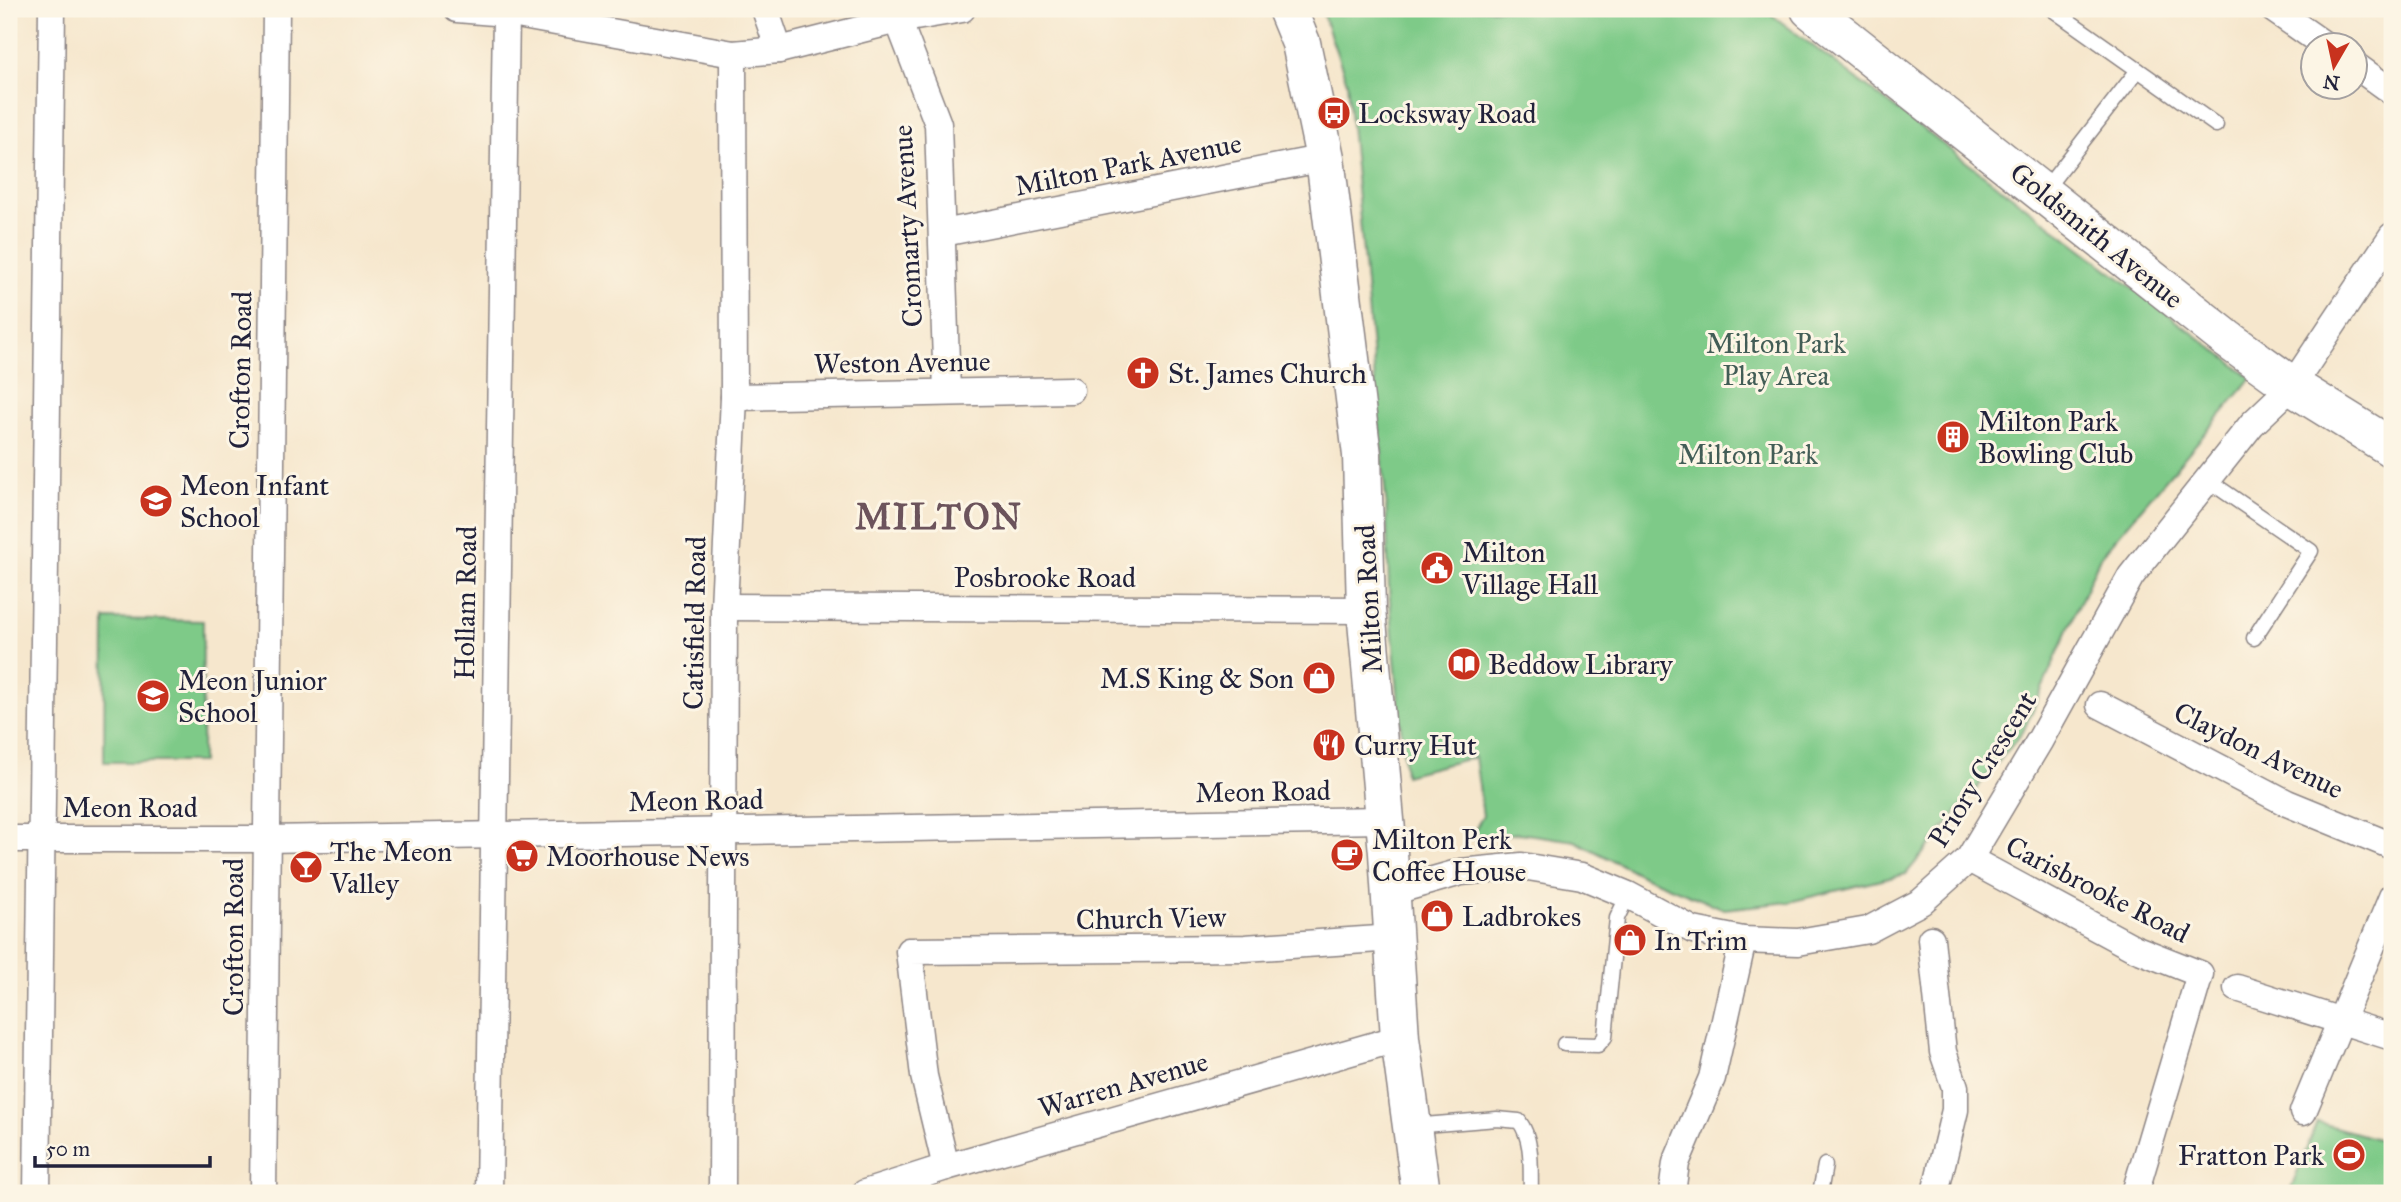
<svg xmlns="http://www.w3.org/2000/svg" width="2401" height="1202" font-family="'IM FELL Great Primer',serif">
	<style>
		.green { fill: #7eca88; stroke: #507662; stroke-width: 2 }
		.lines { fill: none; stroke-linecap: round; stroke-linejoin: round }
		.lane-casing { stroke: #8c8484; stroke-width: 17 }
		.street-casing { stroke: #8c8484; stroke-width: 29 }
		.secondary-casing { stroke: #8c8484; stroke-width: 41 }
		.primary-casing { stroke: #8c8484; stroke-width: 41 }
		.lane { stroke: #fff; stroke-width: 14 }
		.street { stroke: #fff; stroke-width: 26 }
		.secondary { stroke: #fff; stroke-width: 38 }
		.primary { stroke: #fff; stroke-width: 38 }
		.labels { text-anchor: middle; stroke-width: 6; stroke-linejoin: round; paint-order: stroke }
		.poi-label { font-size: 28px; fill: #22223b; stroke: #fcf5e5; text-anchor: start }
		.street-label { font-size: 28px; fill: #22223b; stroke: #fcf5e5 }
		.park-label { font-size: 28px; fill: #425d56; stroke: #fcf5e5 }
		.district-label { font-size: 35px; font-weight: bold; letter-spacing: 2px; fill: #6c545c; stroke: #fcf5e5 }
	</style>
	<rect width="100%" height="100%" fill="#fcf5e5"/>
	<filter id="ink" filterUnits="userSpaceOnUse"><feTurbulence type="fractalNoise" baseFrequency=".0143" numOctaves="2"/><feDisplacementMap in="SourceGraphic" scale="14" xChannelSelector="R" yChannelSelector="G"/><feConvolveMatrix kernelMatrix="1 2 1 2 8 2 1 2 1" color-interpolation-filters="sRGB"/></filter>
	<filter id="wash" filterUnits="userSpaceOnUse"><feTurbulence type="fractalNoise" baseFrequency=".00686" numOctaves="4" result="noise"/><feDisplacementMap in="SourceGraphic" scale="28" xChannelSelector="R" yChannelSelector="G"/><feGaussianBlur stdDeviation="1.57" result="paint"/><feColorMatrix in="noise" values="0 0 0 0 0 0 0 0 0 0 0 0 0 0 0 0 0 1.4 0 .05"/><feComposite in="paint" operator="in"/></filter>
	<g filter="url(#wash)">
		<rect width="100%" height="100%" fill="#f6e7cd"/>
		<g class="green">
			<path d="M1321,9H1764L2252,378L2100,557L2023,732L1906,874L1789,902L1724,909L1641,875L1575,841L1519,833L1469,839L1483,816L1475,757L1405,775L1389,589L1386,499L1347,82Z"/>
			<path d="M105,619L203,621L202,762H104Z"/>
			<path d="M2317,1122L2392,1143V1193H2289Z"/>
		</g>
	</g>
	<g filter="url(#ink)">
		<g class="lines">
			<defs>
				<g id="lane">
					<path d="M2052,9L2216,125"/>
					<path d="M2044,191L2138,70"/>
					<path d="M2206,479L2311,551L2254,638"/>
					<path d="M1564,1044L1598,1045L1605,1037L1617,918L1628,895"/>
					<path d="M1412,1126L1497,1119L1519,1121C1534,1141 1530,1170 1531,1193"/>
					<path d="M1820,1193L1825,1165"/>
				</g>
				<g id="street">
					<path d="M457,9L506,13L733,54L779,50L898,20L962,9"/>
					<path d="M765,9L779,50"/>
					<path d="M2273,9L2326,46"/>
					<path d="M898,20L938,124L947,392"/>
					<path d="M2356,66L2392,92"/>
					<path d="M943,233L1325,158"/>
					<path d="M734,397L1071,390"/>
					<path d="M724,607L1366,610"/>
					<path d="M2100,705L2287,803L2392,846"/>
					<path d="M9,839H266L1385,820"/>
					<path d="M1969,859L2134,948L2200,974L2135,1193"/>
					<path d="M1391,892L1461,872L1522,866L1582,876L1628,895L1693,930L1743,940L1798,942L1868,930L1921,902L1969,859L2040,740L2131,576L2252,424L2292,386L2392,236"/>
					<path d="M1931,939L1943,1052L1955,1087V1110L1935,1193"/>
					<path d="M2237,988L2392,1037"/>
					<path d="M2303,1112L2392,897"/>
					<path d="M946,1167L924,1076L909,951L1245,948L1394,938"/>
					<path d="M37,1193L52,9"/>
					<path d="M263,1193L276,9"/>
					<path d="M489,1193L506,13"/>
					<path d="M722,1193L724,607L734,397L733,54"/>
					<path d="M865,1193L946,1167L1400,1038"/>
					<path d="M1672,1193L1676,1163L1712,1078L1743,940"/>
				</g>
				<path id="secondary" d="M1810,9L2227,339L2292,386L2392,448"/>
				<path id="primary" d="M1287,9L1301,43L1325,158L1362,455L1366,610L1388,853L1400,1038L1421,1193"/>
			</defs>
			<use href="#lane" class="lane-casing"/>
			<use href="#street" class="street-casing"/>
			<use href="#secondary" class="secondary-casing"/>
			<use href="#primary" class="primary-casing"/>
			<use href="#lane" class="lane"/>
			<use href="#street" class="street"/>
			<use href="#secondary" class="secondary"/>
			<use href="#primary" class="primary"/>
		</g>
	</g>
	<defs>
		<symbol id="bus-disc" viewBox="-11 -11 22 22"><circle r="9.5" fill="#c8321e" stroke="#fcf5e5"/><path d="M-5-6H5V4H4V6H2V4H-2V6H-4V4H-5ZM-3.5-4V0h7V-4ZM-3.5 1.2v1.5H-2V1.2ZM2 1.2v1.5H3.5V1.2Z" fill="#fff"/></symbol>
		<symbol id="church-disc" viewBox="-11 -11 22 22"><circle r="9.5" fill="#c8321e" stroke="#fcf5e5"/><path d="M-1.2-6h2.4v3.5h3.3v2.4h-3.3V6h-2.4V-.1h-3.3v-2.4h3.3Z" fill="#fff"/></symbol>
		<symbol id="building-disc" viewBox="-11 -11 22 22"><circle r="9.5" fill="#c8321e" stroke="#fcf5e5"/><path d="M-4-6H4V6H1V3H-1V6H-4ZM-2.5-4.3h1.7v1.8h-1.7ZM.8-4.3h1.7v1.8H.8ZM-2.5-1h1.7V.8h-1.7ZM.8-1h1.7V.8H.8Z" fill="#fff"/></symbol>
		<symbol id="school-disc" viewBox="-11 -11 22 22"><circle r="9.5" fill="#c8321e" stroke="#fcf5e5"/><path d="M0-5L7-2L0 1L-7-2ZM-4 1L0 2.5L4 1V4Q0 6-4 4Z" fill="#fff"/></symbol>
		<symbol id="civic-disc" viewBox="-11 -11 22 22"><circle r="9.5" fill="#c8321e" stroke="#fcf5e5"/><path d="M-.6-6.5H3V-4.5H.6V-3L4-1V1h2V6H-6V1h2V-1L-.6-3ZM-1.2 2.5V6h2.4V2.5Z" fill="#fff"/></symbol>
		<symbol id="library-disc" viewBox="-11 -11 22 22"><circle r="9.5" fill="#c8321e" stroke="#fcf5e5"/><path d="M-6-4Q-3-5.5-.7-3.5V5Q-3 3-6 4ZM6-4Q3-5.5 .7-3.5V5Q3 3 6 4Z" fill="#fff"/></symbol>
		<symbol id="shop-disc" viewBox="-11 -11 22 22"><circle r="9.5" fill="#c8321e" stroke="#fcf5e5"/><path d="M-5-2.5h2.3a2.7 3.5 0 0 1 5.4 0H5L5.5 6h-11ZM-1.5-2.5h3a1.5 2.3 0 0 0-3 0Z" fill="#fff"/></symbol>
		<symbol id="restaurant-disc" viewBox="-11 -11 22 22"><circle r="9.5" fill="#c8321e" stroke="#fcf5e5"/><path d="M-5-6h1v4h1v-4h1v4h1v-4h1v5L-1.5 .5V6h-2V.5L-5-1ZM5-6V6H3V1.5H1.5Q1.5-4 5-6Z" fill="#fff"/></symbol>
		<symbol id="cafe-disc" viewBox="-11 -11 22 22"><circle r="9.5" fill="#c8321e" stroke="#fcf5e5"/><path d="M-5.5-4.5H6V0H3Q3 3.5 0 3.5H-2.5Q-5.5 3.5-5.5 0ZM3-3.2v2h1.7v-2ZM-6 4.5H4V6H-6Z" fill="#fff"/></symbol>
		<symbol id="supermarket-disc" viewBox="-11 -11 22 22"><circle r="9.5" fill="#c8321e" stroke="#fcf5e5"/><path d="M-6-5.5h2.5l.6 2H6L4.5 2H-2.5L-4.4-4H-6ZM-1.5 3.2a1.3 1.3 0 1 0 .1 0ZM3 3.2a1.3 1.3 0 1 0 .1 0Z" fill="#fff"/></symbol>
		<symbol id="bar-disc" viewBox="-11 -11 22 22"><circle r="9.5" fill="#c8321e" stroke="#fcf5e5"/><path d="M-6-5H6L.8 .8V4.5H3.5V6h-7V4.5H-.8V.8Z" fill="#fff"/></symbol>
		<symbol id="stadium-disc" viewBox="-11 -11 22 22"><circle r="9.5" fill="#c8321e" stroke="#fcf5e5"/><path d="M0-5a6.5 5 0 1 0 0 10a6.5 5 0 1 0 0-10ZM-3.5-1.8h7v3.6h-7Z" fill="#fff"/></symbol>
	</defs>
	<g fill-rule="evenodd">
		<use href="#bus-disc" x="1315" y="94" width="38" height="38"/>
		<use href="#church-disc" x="1124" y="354" width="38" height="38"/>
		<use href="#building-disc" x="1934" y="418" width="38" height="38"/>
		<use href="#school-disc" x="137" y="482" width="38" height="38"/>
		<use href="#civic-disc" x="1418" y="549" width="38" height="38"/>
		<use href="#library-disc" x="1445" y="645" width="38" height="38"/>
		<use href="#shop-disc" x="1300" y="659" width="38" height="38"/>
		<use href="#school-disc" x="134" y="677" width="38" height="38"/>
		<use href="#restaurant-disc" x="1310" y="726" width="38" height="38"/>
		<use href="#cafe-disc" x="1328" y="836" width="38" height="38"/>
		<use href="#supermarket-disc" x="503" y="837" width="38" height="38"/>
		<use href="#bar-disc" x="287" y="848" width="38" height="38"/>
		<use href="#shop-disc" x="1418" y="897" width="38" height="38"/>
		<use href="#shop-disc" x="1611" y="921" width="38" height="38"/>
		<use href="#stadium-disc" x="2330" y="1136" width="38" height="38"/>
	</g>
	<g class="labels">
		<g class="poi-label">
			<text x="1358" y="123">Locksway Road</text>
			<text x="1168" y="383">St. James Church</text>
			<text x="1978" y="431">Milton Park<tspan x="1978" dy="32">Bowling Club</tspan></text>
			<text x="180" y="495">Meon Infant<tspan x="180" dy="32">School</tspan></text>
			<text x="1462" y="562">Milton<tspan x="1462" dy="32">Village Hall</tspan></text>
			<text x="1488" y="674">Beddow Library</text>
			<text x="1294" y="688" text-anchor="end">M.S King &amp; Son</text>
			<text x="178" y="690">Meon Junior<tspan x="178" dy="32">School</tspan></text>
			<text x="1354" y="755">Curry Hut</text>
			<text x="1372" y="849">Milton Perk<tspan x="1372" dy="32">Coffee House</tspan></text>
			<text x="330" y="861">The Meon<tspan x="330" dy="32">Valley</tspan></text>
			<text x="546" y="866">Moorhouse News</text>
			<text x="1462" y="926">Ladbrokes</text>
			<text x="1654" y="950">In Trim</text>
			<text x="2324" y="1165" text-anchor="end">Fratton Park</text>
		</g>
		<g class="street-label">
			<text transform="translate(1128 164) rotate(-11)" y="10">Milton Park Avenue</text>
			<text transform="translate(907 226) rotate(-93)" y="10">Cromarty Avenue</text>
			<text transform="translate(2097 235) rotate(39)" y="10">Goldsmith Avenue</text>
			<text transform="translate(902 362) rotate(-1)" y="10">Weston Avenue</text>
			<text transform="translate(240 370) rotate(-89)" y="10">Crofton Road</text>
			<text x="1045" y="587">Posbrooke Road</text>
			<text transform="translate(1368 599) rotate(-93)" y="10">Milton Road</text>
			<text transform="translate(465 603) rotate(-89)" y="10">Hollam Road</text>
			<text transform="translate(694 623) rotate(-89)" y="10">Catisfield Road</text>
			<text transform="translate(2259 750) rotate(26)" y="10">Claydon Avenue</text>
			<text transform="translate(1982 769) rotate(-58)" y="10">Priory Crescent</text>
			<text transform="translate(1263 791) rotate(-1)" y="10">Meon Road</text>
			<text transform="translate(696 800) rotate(-1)" y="10">Meon Road</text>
			<text x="130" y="817">Meon Road</text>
			<text transform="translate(2098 889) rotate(27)" y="10">Carisbrooke Road</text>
			<text transform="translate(1151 918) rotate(-1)" y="10">Church View</text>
			<text transform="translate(233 937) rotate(-90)" y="10">Crofton Road</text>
			<text transform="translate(1123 1084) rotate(-16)" y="10">Warren Avenue</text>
		</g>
		<g class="park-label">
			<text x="1776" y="353">Milton Park<tspan x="1776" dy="32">Play Area</tspan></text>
			<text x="1748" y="464">Milton Park</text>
		</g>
		<g class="district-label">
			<text x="939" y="529">MILTON</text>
		</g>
	</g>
	<rect width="2401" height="1202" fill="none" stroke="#fcf5e5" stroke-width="35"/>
	<g transform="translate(2334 66) rotate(189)"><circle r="33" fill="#fcf5e5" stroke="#a5a1a1" stroke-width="2"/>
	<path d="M0-5L12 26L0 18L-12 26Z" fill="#c8321e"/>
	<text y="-10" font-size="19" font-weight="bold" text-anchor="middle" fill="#22223b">N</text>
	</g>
	<path d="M35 1156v10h175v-10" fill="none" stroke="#22223b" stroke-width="3.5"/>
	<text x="46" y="1156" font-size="21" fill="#22223b" stroke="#fcf5e5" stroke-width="5" paint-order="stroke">50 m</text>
</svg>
